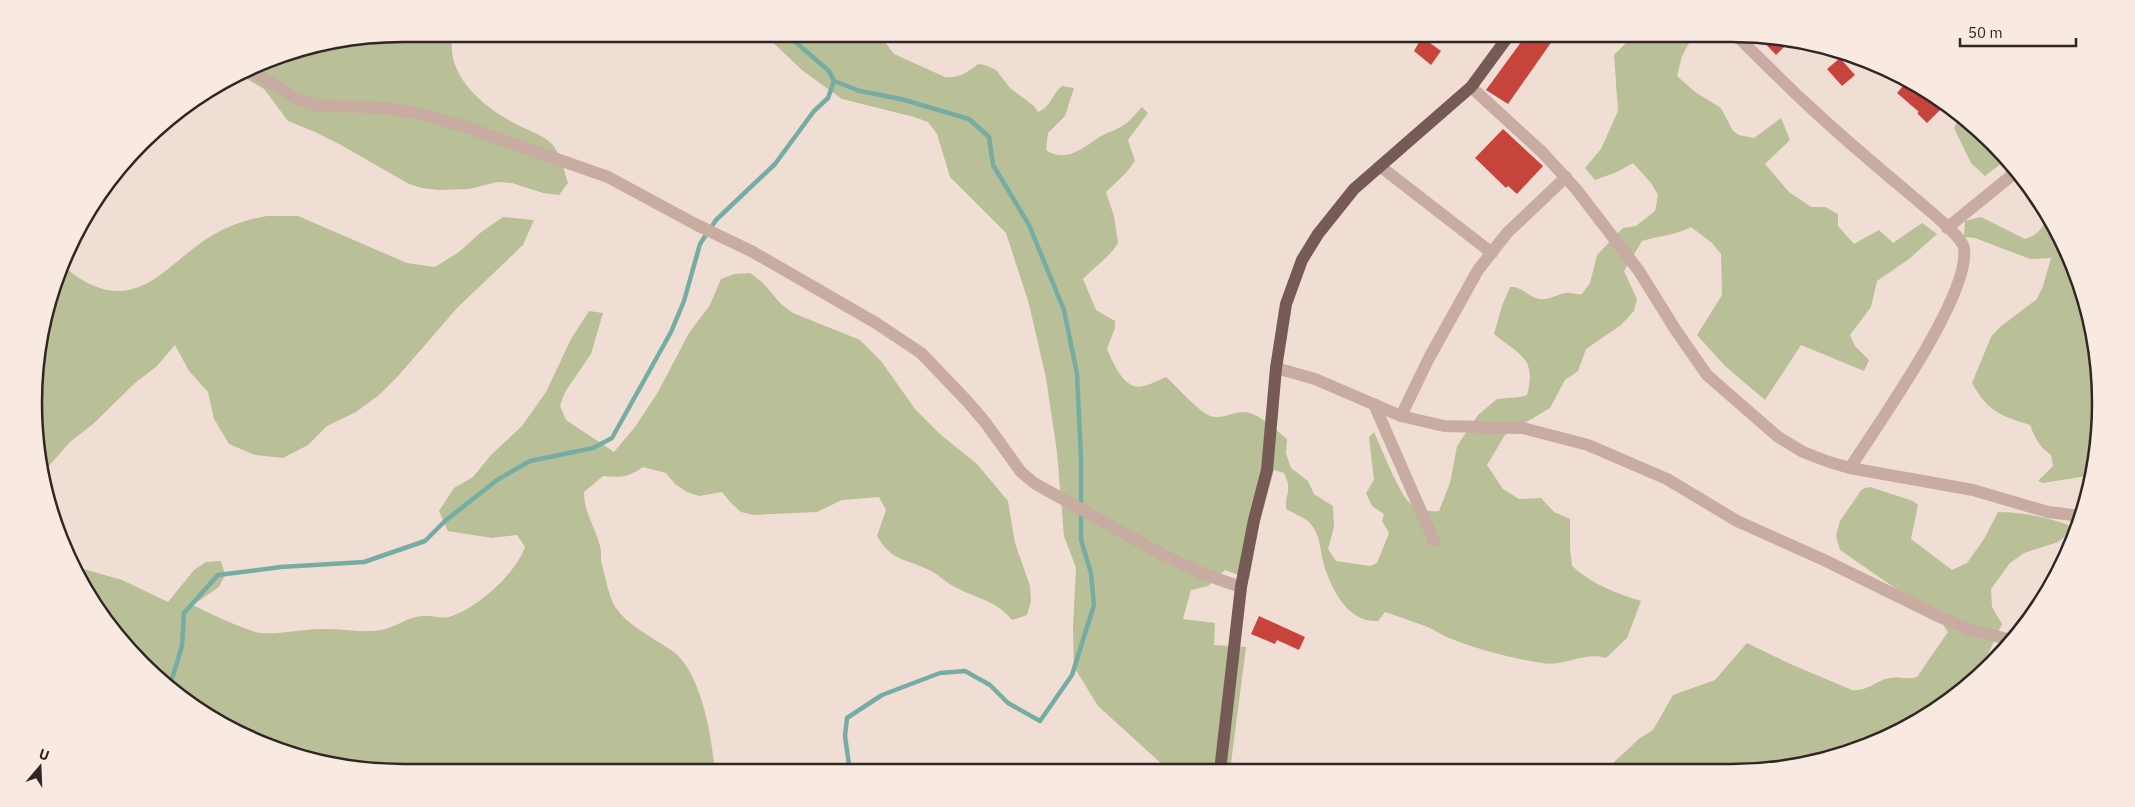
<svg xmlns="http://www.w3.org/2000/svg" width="2135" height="807" font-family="'IBM Plex Sans',sans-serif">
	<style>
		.green { fill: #b9bf96 }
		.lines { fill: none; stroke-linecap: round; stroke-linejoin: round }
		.stream { stroke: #75ada5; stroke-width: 4.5 }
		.building { fill: #c7443d }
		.minor { stroke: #c8aca2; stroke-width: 12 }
		.major { stroke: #755a55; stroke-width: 12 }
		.rim { fill: none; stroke: #322624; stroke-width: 2.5 }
	</style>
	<rect width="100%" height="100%" fill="#f0ded5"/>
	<g class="green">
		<path d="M404,34H453C444,74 482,106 514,123C526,130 542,134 552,144C561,154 564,171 568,183L559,195L543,193L512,183L497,182L469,189L438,190L422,188L409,184L341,145L315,132L288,121L264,89L239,74L284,53Z"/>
		<path d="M764,34H879L894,54L945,77C960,78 966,73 978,64L985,65L996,70L1010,88L1034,106L1038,112C1051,107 1052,94 1062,86L1074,88L1065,116L1048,133L1046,150C1065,163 1082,149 1098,138C1105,133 1115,131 1122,126C1130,122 1136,113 1142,107L1148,113L1128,140L1135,161L1126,173L1106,192L1114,216L1118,243C1110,257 1094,267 1083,279L1096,310L1115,321V328L1107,349C1113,362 1124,392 1144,386C1151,384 1159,380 1166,377C1178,388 1196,409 1210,416C1221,420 1232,412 1244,412C1260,413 1275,430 1287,439L1286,453L1291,468L1308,481L1314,494L1333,506L1334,527L1328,549L1336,561L1370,566L1377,563L1389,533L1382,521L1384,514L1372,506L1366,493L1374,480L1369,437L1374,432C1381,447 1399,493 1409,502C1416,509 1430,512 1439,511L1450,483L1457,446L1478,415L1497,399L1520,397L1527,395C1537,357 1519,355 1494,334L1502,306L1510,287C1522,286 1527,296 1539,299C1548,301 1557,294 1566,293C1571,292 1576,295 1582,294L1590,283L1597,255L1623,228L1636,226L1655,211L1658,195L1651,183L1633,163L1617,172L1595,180L1585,168L1601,149L1618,111L1614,55L1635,34H1694L1682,56L1677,76L1695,92L1721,108L1733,131L1739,135L1754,138L1781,118L1790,140L1765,164L1789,192L1811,207H1825L1838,214V226L1854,244L1879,230L1893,243L1922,223L1937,234L1909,259L1877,281L1871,307L1850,335L1855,346L1869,360L1864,371L1801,345L1765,400L1725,366L1697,335L1722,295L1721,254L1712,243L1691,227C1676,235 1659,236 1642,241L1624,271L1637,299L1634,311L1621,325L1586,349L1578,371L1565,380L1550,408L1505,435L1487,465L1503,489L1519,499L1541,498L1554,512L1570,519V548L1572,566C1592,584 1615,593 1641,601L1627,638L1606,658C1585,651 1564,667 1542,663C1511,658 1479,650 1449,638C1441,635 1434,629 1425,626C1412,621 1399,617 1385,612L1378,621C1348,623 1332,590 1324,565C1320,551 1321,534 1309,522C1303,517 1293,513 1286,509C1285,491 1293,492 1284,473L1274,470L1259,525L1249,579L1225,570L1208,586L1191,590L1183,619L1215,623L1214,645L1246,647L1230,771H1166L1164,766L1098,706L1074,667L1073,628L1076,568L1064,536L1057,452L1046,378L1029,304L1006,233L950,177L937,134L928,122L914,117L842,99L803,71Z"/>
		<path d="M1961,114L2010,160L2019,172L2002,163L1985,176L1971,163L1954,128Z"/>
		<path d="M2047,212L2082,285L2098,356L2100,428L2093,475L2043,483L2038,481L2053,466L2051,455C2039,447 2035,438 2030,425C2001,416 1987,411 1972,383L1991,337L2000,327L2037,299L2043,286L2051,258L2030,259L1975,238L1964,237L1965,221L1981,217L2025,239C2038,235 2046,226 2047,212Z"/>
		<path d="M267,216H298L407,263L435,267L459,252L480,233L503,217L534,220L523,245L457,308L399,375L379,395L356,412L327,426L308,445L283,458L255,455L229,444L214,419L208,392L189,371L175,345L157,366L135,383L93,424L70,442L41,475L37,355L53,285L62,265C69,270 76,277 84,281C142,313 169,260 213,235C232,224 246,220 267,216Z"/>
		<path d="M750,273L762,282L782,305L793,313L860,340L881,361L915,409L941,435L977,464L1008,501L1015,543L1030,586L1031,601L1027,615L1012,620C995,599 976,599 953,586C944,581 937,573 927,569C902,557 893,562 877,536L886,510L879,497L842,500L817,512L754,515L741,512L731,503L722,492L699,496L687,492L675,484L666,473L643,467C629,477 620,478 603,476L584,492C584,512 595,527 600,546C602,552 600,559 602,565C605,576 610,600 616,608C628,626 657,640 674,652C702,675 712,738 715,773H404L308,761L240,735L179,697L96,609L73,566L122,580L168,602L194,570L206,562L221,561L225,575L219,587L193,605C208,613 245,630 260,633C279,635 306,628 325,629C345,629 366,634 386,629C398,625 409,617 422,616C433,615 441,620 452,616C479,607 516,573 525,547L517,535L492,538L448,531L439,511L454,488L473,477L491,455L522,426L546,392L571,339L589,311L603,313L591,354L565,392L560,406L566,420L614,452L635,427L658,392L689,333L710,305L721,279L734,274Z"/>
		<path d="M1870,487L1913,501L1918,505L1911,539L1952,570L1967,563L1984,539L1998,512C2024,512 2052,518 2076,528L2058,542L2024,553L2010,563L1991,589L1992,607L2002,624L1975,682L1895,735L1780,770H1610L1614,762L1640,738L1653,730L1673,695L1715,680L1747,643L1788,663L1852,690C1866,692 1876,681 1889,678C1899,676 1907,680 1917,677L1948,632L1932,608L1895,588L1840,550L1836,536L1840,521L1862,489Z"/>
	</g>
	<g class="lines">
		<g class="stream">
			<path d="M786,34L829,71L834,81L860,91L901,99L969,119L989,137L993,165L1029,225L1064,310L1077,374L1081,459V540L1091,573L1094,605L1072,675L1040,721L1008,703L990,685L965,671L940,673L882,695L847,718L845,736L850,772"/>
			<path d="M168,686L171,682L182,646L184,613L218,575L281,567L364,562L425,541L445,521L497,480L530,461L593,448L612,438L671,332L684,301L700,244L716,220L775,164L814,111L828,98L834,81"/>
		</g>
	</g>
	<g class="building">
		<path d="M1527,34H1557L1508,104L1486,90Z"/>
		<path d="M1422,37L1441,51L1431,65L1414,51Z"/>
		<path d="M1759,37L1790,41L1776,55Z"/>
		<path d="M1840,58L1855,75L1842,86L1827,69Z"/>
		<path d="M1908,80L1946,104L1927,123L1917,113L1919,112L1897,93Z"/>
		<path d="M1503,129L1543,166L1517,194L1508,186L1506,188L1475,158Z"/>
		<path d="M1259,616L1305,637L1299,650L1277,640L1275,644L1251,634Z"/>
	</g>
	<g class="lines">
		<g class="minor">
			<path d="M1735,34C1760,59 1785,84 1811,108C1845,140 1881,170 1917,200C1928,210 1961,235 1964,248C1971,295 1877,425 1850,468"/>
			<path d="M249,69L295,98L318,106L378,107L417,113L463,126L608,177L697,225L753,252L876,323L921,353L966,400L985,422L1021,472L1034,483L1163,555L1206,575L1241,587"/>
			<path d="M1471,87L1542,152L1576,189L1639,271L1675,329L1707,375L1777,436L1803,452L1829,462L1850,468L1973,490L2048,512L2081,516"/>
			<path d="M1381,167L1492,253"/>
			<path d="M1947,228L2017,171"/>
			<path d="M1276,368L1315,379L1401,416L1418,420L1444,426L1523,428L1588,445L1667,479L1737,521L1824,560L1940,617L1971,630L2012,640"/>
			<path d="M1374,404L1434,541"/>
			<path d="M1401,416L1429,358L1478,270L1507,233L1566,177"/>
		</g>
		<path class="major" d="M1220,771L1241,587L1254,520L1267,470L1276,368L1286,304L1302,260L1318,234L1354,189L1471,87L1510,34"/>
	</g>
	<path d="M0 0H2135V807H0ZM403 42H1731A361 361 0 0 1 2092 403V403A361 361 0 0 1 1731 764H403A361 361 0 0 1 42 403V403A361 361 0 0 1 403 42Z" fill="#f8e9e1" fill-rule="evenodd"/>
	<path class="rim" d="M403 42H1731A361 361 0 0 1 2092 403V403A361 361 0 0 1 1731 764H403A361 361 0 0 1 42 403V403A361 361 0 0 1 403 42Z"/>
	<g transform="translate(40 767) rotate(19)" stroke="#f8e9e1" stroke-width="4" paint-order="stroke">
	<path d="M0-4L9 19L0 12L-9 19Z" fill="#322624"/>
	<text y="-8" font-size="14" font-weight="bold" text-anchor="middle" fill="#322624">U</text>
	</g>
	<path d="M1960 38v8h116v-8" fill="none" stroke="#322624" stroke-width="2.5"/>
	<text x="1968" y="38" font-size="15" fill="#322624" stroke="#f8e9e1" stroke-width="4" paint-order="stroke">50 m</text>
</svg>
